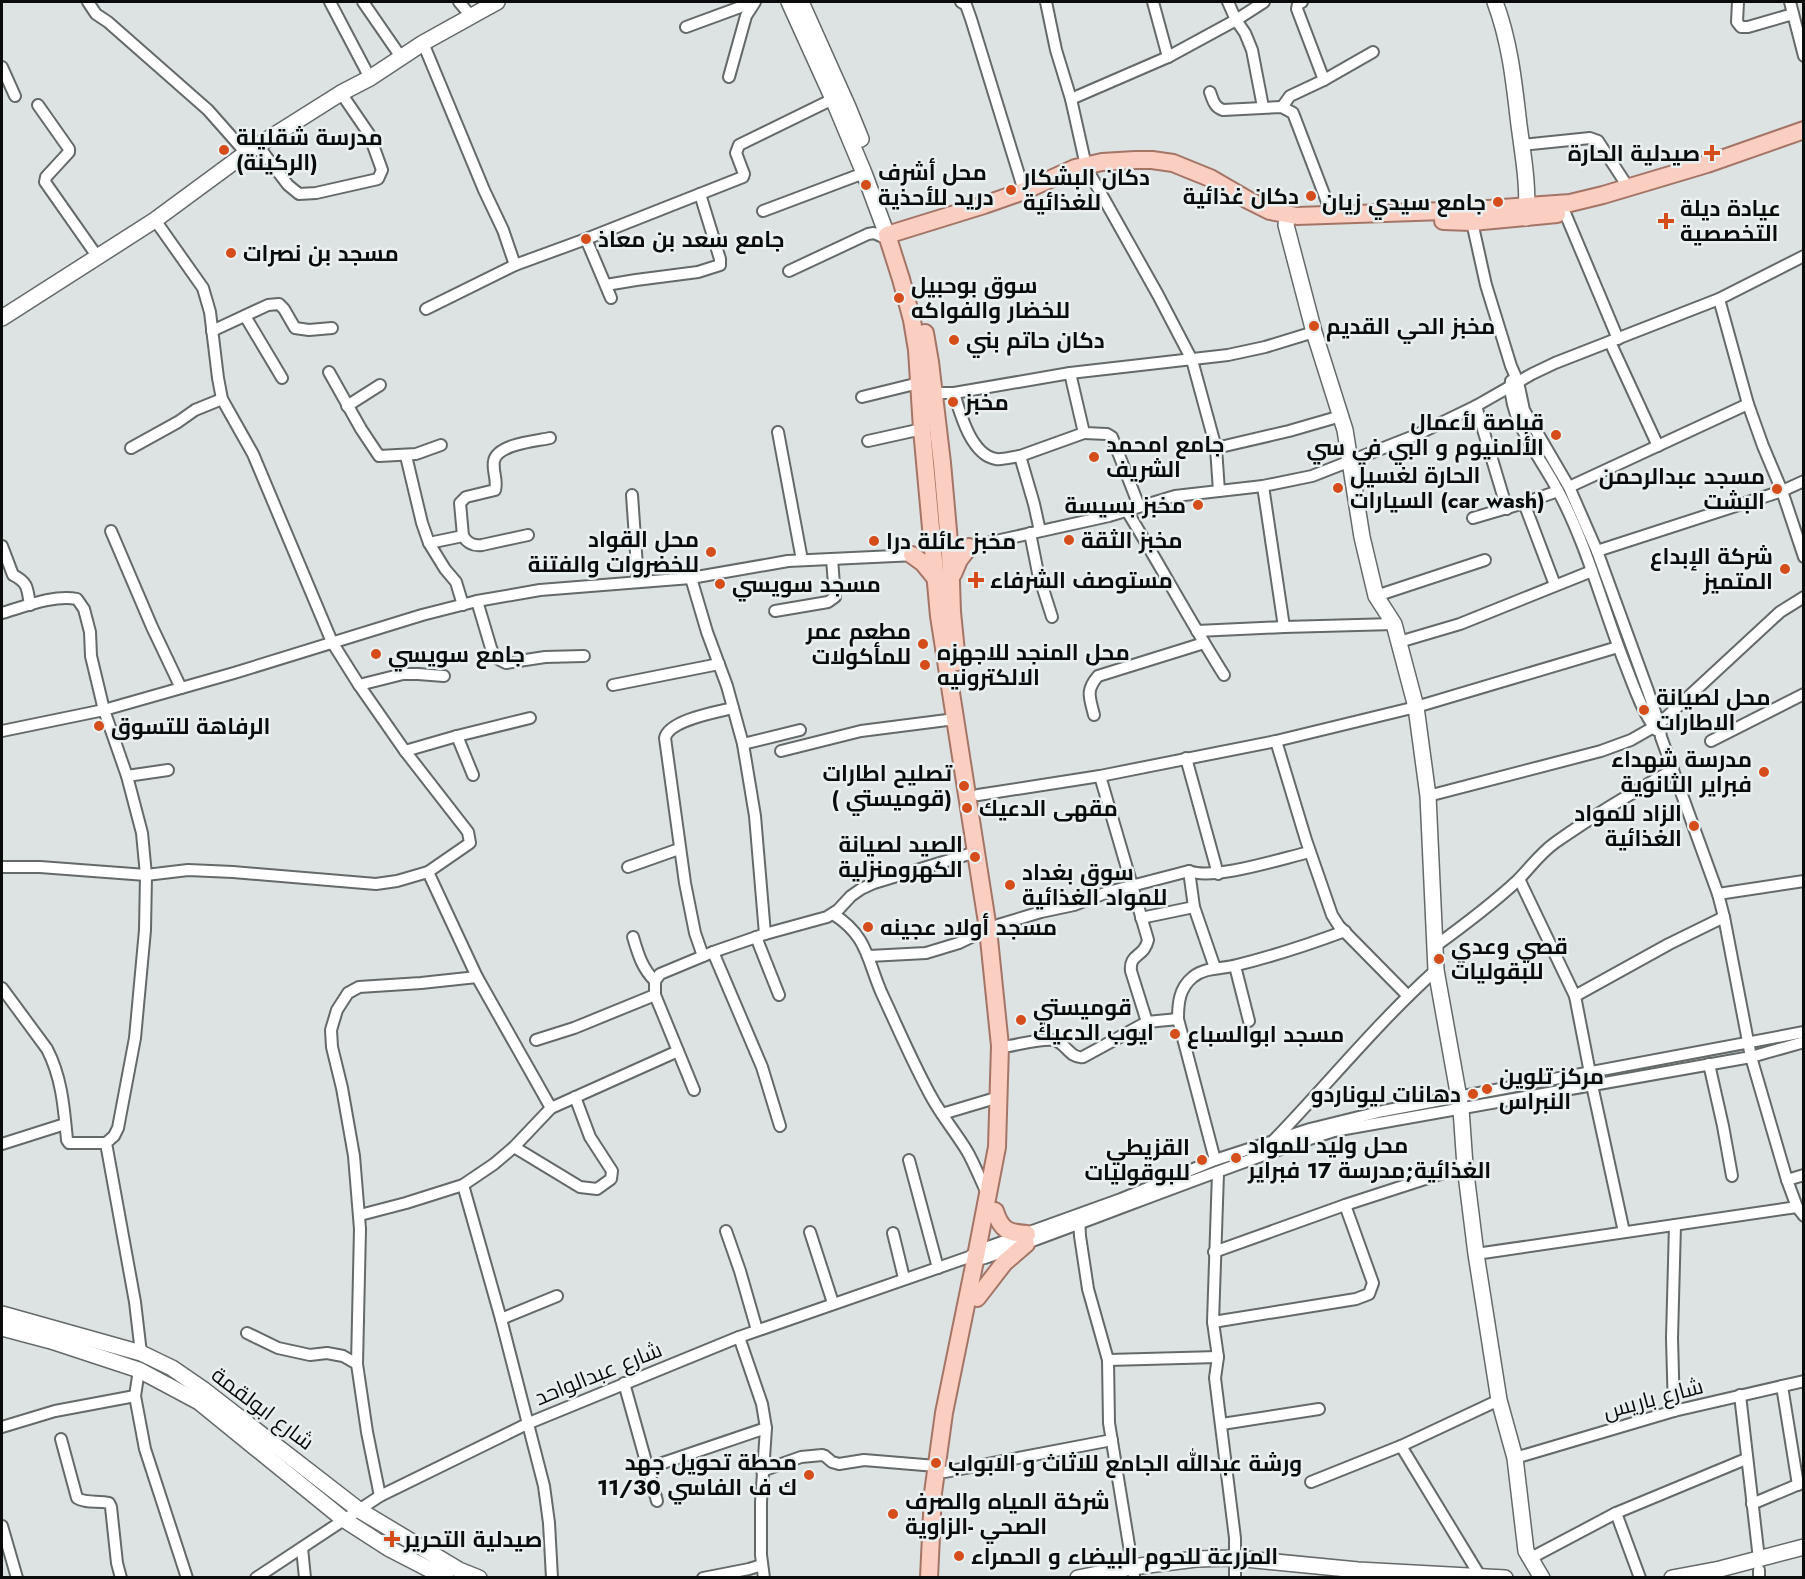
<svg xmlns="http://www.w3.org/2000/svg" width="1805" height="1579" font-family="Jost,Cairo,sans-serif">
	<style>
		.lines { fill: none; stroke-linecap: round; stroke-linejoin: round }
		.street-casing { stroke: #646969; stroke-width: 14 }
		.secondary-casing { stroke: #646969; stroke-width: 18 }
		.primary-casing { stroke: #a47566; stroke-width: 20 }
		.street { stroke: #fff; stroke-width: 10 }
		.secondary { stroke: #fff; stroke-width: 15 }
		.primary { stroke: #facec1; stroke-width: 16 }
		.poi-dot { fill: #d44d1a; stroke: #eaf0f0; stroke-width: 2 }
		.labels { text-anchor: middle; stroke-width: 5; stroke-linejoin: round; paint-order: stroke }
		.poi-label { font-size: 22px; font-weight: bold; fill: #0a0c0c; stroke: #eaf0f0; text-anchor: start }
		.street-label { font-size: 22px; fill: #0a0c0c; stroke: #eaf0f0 }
	</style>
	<rect width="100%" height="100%" fill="#dde2e3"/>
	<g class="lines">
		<defs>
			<g id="street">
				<path d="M88,2L96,14L108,22L208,110L246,153"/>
				<path d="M330,2L370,78"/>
				<path d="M363,2L401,57"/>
				<path d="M459,2L471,16"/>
				<path d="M961,2L966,5L971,19L1024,191"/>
				<path d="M1046,2L1056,50L1071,99L1086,166"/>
				<path d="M1153,2L1168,57"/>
				<path d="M1228,2L1236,20L1245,33L1252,50L1263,107"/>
				<path d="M1302,2L1298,4L1297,9L1324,80"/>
				<path d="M1738,2L1737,22L1741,27H1748L1793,14"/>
				<path d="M1790,2L1804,56"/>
				<path d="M686,27L754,2"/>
				<path d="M423,43L484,190L503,230L515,265"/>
				<path d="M2,67L15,96"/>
				<path d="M729,77L746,16L755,2"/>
				<path d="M1210,92C1213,100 1214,107 1223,110L1282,107L1293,113L1332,215"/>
				<path d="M1071,99L1168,57L1236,20L1264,2"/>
				<path d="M38,105L69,149V152L46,177L45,182L97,256"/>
				<path d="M1282,107L1290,96L1324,80L1373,52"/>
				<path d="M1522,145L1590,138L1598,141L1628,187"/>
				<path d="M259,147L288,185L299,194L316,193L378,179L382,170L369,134L341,93"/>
				<path d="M1090,174L1158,295L1192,360L1216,448L1219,491"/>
				<path d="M1563,204L1565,213L1618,339"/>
				<path d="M763,211L864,173"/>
				<path d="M1473,216L1472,222L1486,285L1511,366L1518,382L1524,410L1569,487L1597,551L1648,691L1659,724L1661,737L1718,894L1724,917L1751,1057L1787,1180L1797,1207L1804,1216"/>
				<path d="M586,239L611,298"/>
				<path d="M789,271L868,234L874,233L883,237L887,235"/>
				<path d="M606,285L636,280L698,272L720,265V259L700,194"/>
				<path d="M1719,299L1748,404L1763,446L1782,491L1804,557"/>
				<path d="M426,309L515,265L586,239L743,177L744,174L736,153L739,145L833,99"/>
				<path d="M245,316L282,378"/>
				<path d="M212,331L268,305L279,304L284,309L295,328L309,330L332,328"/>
				<path d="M1610,342L1658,446"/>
				<path d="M329,372L361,429L379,456L416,454L441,445"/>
				<path d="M1070,373L1084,433L1107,434L1112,437L1139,506"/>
				<path d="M1511,381C1507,418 1541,458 1557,489C1587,544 1602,606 1625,664C1634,687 1642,711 1656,730"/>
				<path d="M933,393H954L1070,373L1228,355L1265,347L1314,332"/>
				<path d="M954,393C960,413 971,455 996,459C1003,460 1012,457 1020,456L1034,504L1040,531"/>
				<path d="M862,397L919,383"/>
				<path d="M347,406L380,385"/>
				<path d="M1476,406L1507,509"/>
				<path d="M778,432L802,560"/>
				<path d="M868,441L922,429"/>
				<path d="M131,448L178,422L195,410L222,399"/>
				<path d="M1216,448L1289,431L1341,416"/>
				<path d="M406,456L422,523L429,543L445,569L456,582L463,605"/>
				<path d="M1020,456L1084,433"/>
				<path d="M1263,486L1284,627"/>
				<path d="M1569,487L1748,404"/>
				<path d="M632,495L638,581"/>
				<path d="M1524,503L1555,585"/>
				<path d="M1127,511C1160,565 1190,621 1224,675"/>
				<path d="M1473,518L1524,503L1558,491"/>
				<path d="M111,531L152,627L181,688"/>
				<path d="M1030,533L1038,573L1052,617"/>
				<path d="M463,536L460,503L466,497L495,490C498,480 492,471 494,461C497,444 536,441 550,438"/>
				<path d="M429,543L463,536C468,544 474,546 482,545L528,535"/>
				<path d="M2,546L13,575C29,583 27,589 30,605"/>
				<path d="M964,548L1109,516L1175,496L1263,486L1312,476L1414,436L1476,406L1532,374L1555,363L1719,299L1804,256"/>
				<path d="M1597,551L1782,491L1804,481"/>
				<path d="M691,578L707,632L727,686L743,744L755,816L765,934"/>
				<path d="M1376,596L1485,560"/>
				<path d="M477,601L491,648L495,657L500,660L506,663L545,657L584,656"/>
				<path d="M775,611L828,602L835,597L832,559"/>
				<path d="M2,613C23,607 55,594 77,599L84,609L90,632L91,656L104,710L127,776L142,833L146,875L145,930L135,1038L118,1128L114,1136L106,1143L135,1302L141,1353"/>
				<path d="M1197,631L1284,627L1394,624"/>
				<path d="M1399,642L1460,624L1592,571"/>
				<path d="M359,685L403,674H418L444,676"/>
				<path d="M613,685L719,664"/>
				<path d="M1094,715C1090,698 1085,691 1098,676L1204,643"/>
				<path d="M2,731L104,710L234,673L422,615L477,601L540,590L691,578L788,561L916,555"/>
				<path d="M457,736L473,775"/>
				<path d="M1276,741L1306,840L1332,915L1339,926L1408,996"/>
				<path d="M1711,741L1804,694"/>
				<path d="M743,744L800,730"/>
				<path d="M405,751L457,736L530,718"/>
				<path d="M781,751L861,731L955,719"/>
				<path d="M1186,758L1218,874"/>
				<path d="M127,776L168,770"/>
				<path d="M1100,776L1148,940C1144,958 1129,953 1131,971L1147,1022"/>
				<path d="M978,795L1100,776L1276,741L1416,707L1618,647"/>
				<path d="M1428,796L1601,751L1631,740L1659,724L1780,612L1804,597"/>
				<path d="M2,867H40L146,875L188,870L233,872L376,884L397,881L428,872L470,843L468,832L405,751L359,685L332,642L253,454L222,399L218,378L210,312L203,288L155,220"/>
				<path d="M628,867L679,849"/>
				<path d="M1189,871L1194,907L1215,968"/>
				<path d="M428,872L477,977L551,1108"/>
				<path d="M1519,879L1575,996L1590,1073"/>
				<path d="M1718,894L1804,881"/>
				<path d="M833,914C868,936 867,960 882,994C898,1028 913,1064 932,1098C942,1116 956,1133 967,1151C975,1165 980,1179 987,1193"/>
				<path d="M1141,918L1194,907"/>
				<path d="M998,925L1041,912L1074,905L1108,892L1189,871C1213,881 1283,858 1310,852"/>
				<path d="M633,937C638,954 642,968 655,981"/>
				<path d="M756,937L779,995"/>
				<path d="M1434,947C1463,926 1491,905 1517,881C1530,868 1540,853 1556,842C1593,816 1633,792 1673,770"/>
				<path d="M713,952L762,1067L780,1126"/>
				<path d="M703,956L695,933L685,883L665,738C669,720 717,712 733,708"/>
				<path d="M869,956L926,953L959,943L988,929"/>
				<path d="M1235,966L1249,1021"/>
				<path d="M2,988L47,1049C62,1078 64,1108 67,1140L69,1143H106"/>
				<path d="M1575,996L1669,944L1724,917"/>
				<path d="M536,1040L574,1028L655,995"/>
				<path d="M1009,1046C1021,1044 1043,1038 1054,1040C1066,1043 1070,1059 1083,1057L1147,1022L1178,1019"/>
				<path d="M1709,1064L1723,1126L1732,1176"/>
				<path d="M1592,1085L1624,1232"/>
				<path d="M694,1090L655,995V981L660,974L713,952L765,934L827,917L838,910L851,896L861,889L874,883L976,852"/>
				<path d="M942,1114L999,1097"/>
				<path d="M1274,1140C1328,1084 1378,1022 1436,970"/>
				<path d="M2,1144L65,1124"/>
				<path d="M514,1147L580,1187L597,1189L611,1179L612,1171L590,1137L575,1097"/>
				<path d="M909,1160L938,1268"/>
				<path d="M1215,1160L1178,1019C1178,1004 1179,988 1193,977C1205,967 1223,969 1237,965C1274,956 1310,944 1345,931"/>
				<path d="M1218,1173L1213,1322L1218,1357L1215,1378L1235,1538V1578"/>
				<path d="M1787,1180L1804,1175"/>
				<path d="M463,1185L501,1319L544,1486L549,1523L552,1578"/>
				<path d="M360,1215L406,1203L463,1185L494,1164L514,1147L551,1108L678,1051"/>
				<path d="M1079,1218L1080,1236L1088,1289L1108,1360L1109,1423L1134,1576"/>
				<path d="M726,1231L740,1271L757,1330"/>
				<path d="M810,1232L833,1303"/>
				<path d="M893,1233L904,1278"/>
				<path d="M1214,1252L1345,1205L1465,1166"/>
				<path d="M1476,1254L1797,1207"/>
				<path d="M972,1258L975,1260L985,1258C1102,1217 1216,1169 1334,1131L1751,1057L1804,1042"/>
				<path d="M501,1319L557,1296"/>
				<path d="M1213,1322L1356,1299L1369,1294L1373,1283L1345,1205"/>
				<path d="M247,1333L278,1348L310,1355L327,1353L343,1356L357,1364"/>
				<path d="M739,1337L762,1404L766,1428L761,1502V1555L764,1578"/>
				<path d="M1108,1360L1218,1357"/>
				<path d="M139,1370L135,1396L145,1449L187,1578"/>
				<path d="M624,1383L657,1501"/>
				<path d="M1782,1386L1798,1485"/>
				<path d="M1740,1395L1759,1559"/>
				<path d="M1674,1411L1672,1338L1675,1225"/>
				<path d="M1222,1424L1319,1409"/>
				<path d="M2,1427L55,1411L135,1396"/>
				<path d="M61,1439L77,1498C86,1504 99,1500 109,1503L111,1507L117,1563L121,1578"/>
				<path d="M1401,1446L1480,1576"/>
				<path d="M1515,1458L1674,1411L1804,1381"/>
				<path d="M648,1468L766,1428"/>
				<path d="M762,1471L801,1457L822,1455L825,1456L832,1462L839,1464L864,1460L936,1466"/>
				<path d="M945,1472L1112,1440"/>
				<path d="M1311,1482L1401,1446L1499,1400"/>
				<path d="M380,1496L367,1432L357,1364L360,1229L354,1156L342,1088L332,1047L331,1030L337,1010L348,993L359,987L421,983L477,977"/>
				<path d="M1752,1504L1804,1482"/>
				<path d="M1616,1513L1640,1578"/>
				<path d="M2,1526L17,1578"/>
				<path d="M302,1548L305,1578"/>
				<path d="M1529,1559L1616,1513L1746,1459"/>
				<path d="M256,1578L380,1496L529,1423L739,1337L969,1257L977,1251L1121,1199L1215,1160L1310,1129L1383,1111L1804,1032"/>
				<path d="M703,1578L749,1569L762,1565"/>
				<path d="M1759,1578V1570"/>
			</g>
			<g id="secondary">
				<path d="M789,2L833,99L864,173L887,235"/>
				<path d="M801,2L848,107L861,139"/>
				<path d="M1495,2C1510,42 1514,82 1519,125C1523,155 1529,188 1526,218"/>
				<path d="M1288,215L1286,225L1314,332L1345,430L1362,537L1376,596L1394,624L1416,707L1428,796L1436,970L1461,1109L1465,1166L1476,1254L1499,1400L1515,1458L1526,1551L1542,1578"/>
				<path d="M2,318L155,220L246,153L341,93L370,78L423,43L497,2"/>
				<path d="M2,1314L141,1353L172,1368L204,1390L359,1510L459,1570L479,1578"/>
				<path d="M2,1328L51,1341L139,1370L199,1402L343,1519L388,1548L446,1578"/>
				<path d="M1078,1578L1132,1567L1196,1559L1235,1558L1358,1570L1505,1578"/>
				<path d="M1672,1578L1720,1569L1804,1547"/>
			</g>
			<g id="primary">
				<path d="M1443,221L1472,222L1557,214"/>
				<path d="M925,333L930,362L942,463L950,553L952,612L957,662"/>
				<path d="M912,555L923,563L936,579"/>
				<path d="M953,574L959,560L969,547"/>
				<path d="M995,1211C1001,1230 1008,1233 1027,1234"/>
				<path d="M977,1298L1004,1263L1026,1244"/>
				<path d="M929,1578L933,1493L944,1413L977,1251L997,1147L1000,1046L988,929L939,616L922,429L917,350L912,320L901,279L887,235L984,205L1024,191L1075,168L1102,162L1135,160H1152L1173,163L1210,178L1248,200L1270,211L1297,216L1474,210L1570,203L1603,195L1707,164L1804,130"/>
			</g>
		</defs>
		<use href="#street" class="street-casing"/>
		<use href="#secondary" class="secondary-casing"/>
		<use href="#primary" class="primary-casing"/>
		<use href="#street" class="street"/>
		<use href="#secondary" class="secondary"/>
		<use href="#primary" class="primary"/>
	</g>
	<g class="poi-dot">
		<circle cx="224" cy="150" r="6"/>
		<path d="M1709 144h6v6h6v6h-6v6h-6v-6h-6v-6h6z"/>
		<circle cx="866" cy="185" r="6"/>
		<circle cx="1011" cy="190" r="6"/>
		<circle cx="1311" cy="196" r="6"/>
		<circle cx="1498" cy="202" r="6"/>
		<path d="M1663 212h6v6h6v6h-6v6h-6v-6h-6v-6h6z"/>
		<circle cx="586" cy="239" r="6"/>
		<circle cx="231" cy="253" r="6"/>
		<circle cx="899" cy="298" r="6"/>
		<circle cx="1314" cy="326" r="6"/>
		<circle cx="954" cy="340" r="6"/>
		<circle cx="953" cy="402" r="6"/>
		<circle cx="1556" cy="435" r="6"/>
		<circle cx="1094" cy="457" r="6"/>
		<circle cx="1338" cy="488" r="6"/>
		<circle cx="1777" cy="489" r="6"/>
		<circle cx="1198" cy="505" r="6"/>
		<circle cx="1069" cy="540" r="6"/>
		<circle cx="874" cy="541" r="6"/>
		<circle cx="711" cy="552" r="6"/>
		<circle cx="1785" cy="569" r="6"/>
		<path d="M973 571h6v6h6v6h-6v6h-6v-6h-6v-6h6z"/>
		<circle cx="720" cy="584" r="6"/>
		<circle cx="923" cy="644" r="6"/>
		<circle cx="376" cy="654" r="6"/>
		<circle cx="925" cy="665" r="6"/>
		<circle cx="1644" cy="710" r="6"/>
		<circle cx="99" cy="726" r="6"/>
		<circle cx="1764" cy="772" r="6"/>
		<circle cx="964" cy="786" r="6"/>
		<circle cx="967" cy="808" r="6"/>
		<circle cx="1694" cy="826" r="6"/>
		<circle cx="975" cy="857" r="6"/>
		<circle cx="1010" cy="885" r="6"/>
		<circle cx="868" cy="927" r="6"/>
		<circle cx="1439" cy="959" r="6"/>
		<circle cx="1021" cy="1020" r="6"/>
		<circle cx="1175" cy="1034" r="6"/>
		<circle cx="1487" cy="1089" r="6"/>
		<circle cx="1473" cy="1094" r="6"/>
		<circle cx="1236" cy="1158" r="6"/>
		<circle cx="1202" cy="1160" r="6"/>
		<circle cx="936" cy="1463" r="6"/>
		<circle cx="809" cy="1475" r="6"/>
		<circle cx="893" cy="1514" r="6"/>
		<path d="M389 1530h6v6h6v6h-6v6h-6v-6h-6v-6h6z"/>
		<circle cx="959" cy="1556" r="6"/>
	</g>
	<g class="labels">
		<g class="poi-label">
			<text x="236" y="145">مدرسة شقليلة<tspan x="236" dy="25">(الركينة)</tspan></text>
			<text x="1700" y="161" text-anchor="end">صيدلية الحارة</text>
			<text x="878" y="180">محل أشرف<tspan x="878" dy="25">دريد للأحذية</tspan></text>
			<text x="1023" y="185">دكان البشكار<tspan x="1023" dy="25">للغذائية</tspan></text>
			<text x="1299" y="204" text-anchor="end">دكان غذائية</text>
			<text x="1486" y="210" text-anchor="end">جامع سيدي زيان</text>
			<text x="1680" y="216">عيادة ديلة<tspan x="1680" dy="25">التخصصية</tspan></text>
			<text x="598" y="247">جامع سعد بن معاذ</text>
			<text x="243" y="261">مسجد بن نصرات</text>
			<text x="911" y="293">سوق بوحبيل<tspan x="911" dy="25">للخضار والفواكه</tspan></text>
			<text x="1326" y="334">مخبز الحي القديم</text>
			<text x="966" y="348">دكان حاتم بني</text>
			<text x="965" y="410">مخبز</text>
			<text x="1544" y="430" text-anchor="end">قباصة لأعمال<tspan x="1544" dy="25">الألمنيوم و البي في سي</tspan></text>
			<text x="1106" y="452">جامع امحمد<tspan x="1106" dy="25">الشريف</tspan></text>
			<text x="1350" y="483">الحارة لغسيل<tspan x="1350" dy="25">السيارات (car wash)</tspan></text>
			<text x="1765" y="484" text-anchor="end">مسجد عبدالرحمن<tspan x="1765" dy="25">البشت</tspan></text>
			<text x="1186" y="513" text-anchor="end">مخبز بسيسة</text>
			<text x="699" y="547" text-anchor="end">محل القواد<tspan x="699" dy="25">للخضروات والفتنة</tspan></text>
			<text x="1081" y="548">مخبز الثقة</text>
			<text x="886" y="549">مخبز عائلة درا</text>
			<text x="1773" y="564" text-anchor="end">شركة الإبداع<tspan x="1773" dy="25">المتميز</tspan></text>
			<text x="990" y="588">مستوصف الشرفاء</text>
			<text x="732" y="592">مسجد سويسي</text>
			<text x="911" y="639" text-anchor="end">مطعم عمر<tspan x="911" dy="25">للمأكولات</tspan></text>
			<text x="937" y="660">محل المنجد للاجهزه<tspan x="937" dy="25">الالكترونيه</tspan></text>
			<text x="388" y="662">جامع سويسي</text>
			<text x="1656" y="705">محل لصيانة<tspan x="1656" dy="25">الاطارات</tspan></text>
			<text x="111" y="734">الرفاهة للتسوق</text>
			<text x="1752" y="767" text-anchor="end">مدرسة شهداء<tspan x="1752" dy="25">فبراير الثانوية</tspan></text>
			<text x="952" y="781" text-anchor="end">تصليح اطارات<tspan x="952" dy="25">( قوميستي)</tspan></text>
			<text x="979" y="816">مقهى الدعيك</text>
			<text x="1682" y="821" text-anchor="end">الزاد للمواد<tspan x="1682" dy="25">الغذائية</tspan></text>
			<text x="963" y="852" text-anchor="end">الصيد لصيانة<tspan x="963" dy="25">الكهرومنزلية</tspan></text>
			<text x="1022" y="880">سوق بغداد<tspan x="1022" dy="25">للمواد الغذائية</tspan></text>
			<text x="880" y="935">مسجد أولاد عجينه</text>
			<text x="1451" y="954">قصي وعدي<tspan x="1451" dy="25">للبقوليات</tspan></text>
			<text x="1033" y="1015">قوميستي<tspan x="1033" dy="25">ايوب الدعيك</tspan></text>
			<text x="1187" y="1042">مسجد ابوالسباع</text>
			<text x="1499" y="1084">مركز تلوين<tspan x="1499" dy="25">النبراس</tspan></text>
			<text x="1461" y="1102" text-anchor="end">دهانات ليوناردو</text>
			<text x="1248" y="1153">محل وليد للمواد<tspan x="1248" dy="25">الغذائية;مدرسة 17 فبراير</tspan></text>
			<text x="1190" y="1155" text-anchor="end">القزيطي<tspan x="1190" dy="25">للبوقوليات</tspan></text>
			<text x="797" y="1470" text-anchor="end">محطة تحويل جهد<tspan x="797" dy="25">11/30 ك ف الفاسي</tspan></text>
			<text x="948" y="1471">ورشة عبدالله الجامع للاثاث و الابواب</text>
			<text x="905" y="1509">شركة المياه والصرف<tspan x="905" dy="25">الصحي -الزاوية</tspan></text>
			<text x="404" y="1547">صيدلية التحرير</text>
			<text x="971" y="1564">المزرعة للحوم البيضاء و الحمراء</text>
		</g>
		<g class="street-label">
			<text transform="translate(598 1373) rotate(-22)" y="8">شارع عبدالواحد</text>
			<text transform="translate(1653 1398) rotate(-15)" y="8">شارع باريس</text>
			<text transform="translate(263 1408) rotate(37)" y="8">شارع ابولقمة</text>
		</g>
	</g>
	<rect width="1805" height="1579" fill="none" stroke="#0a0c0c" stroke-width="6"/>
</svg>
